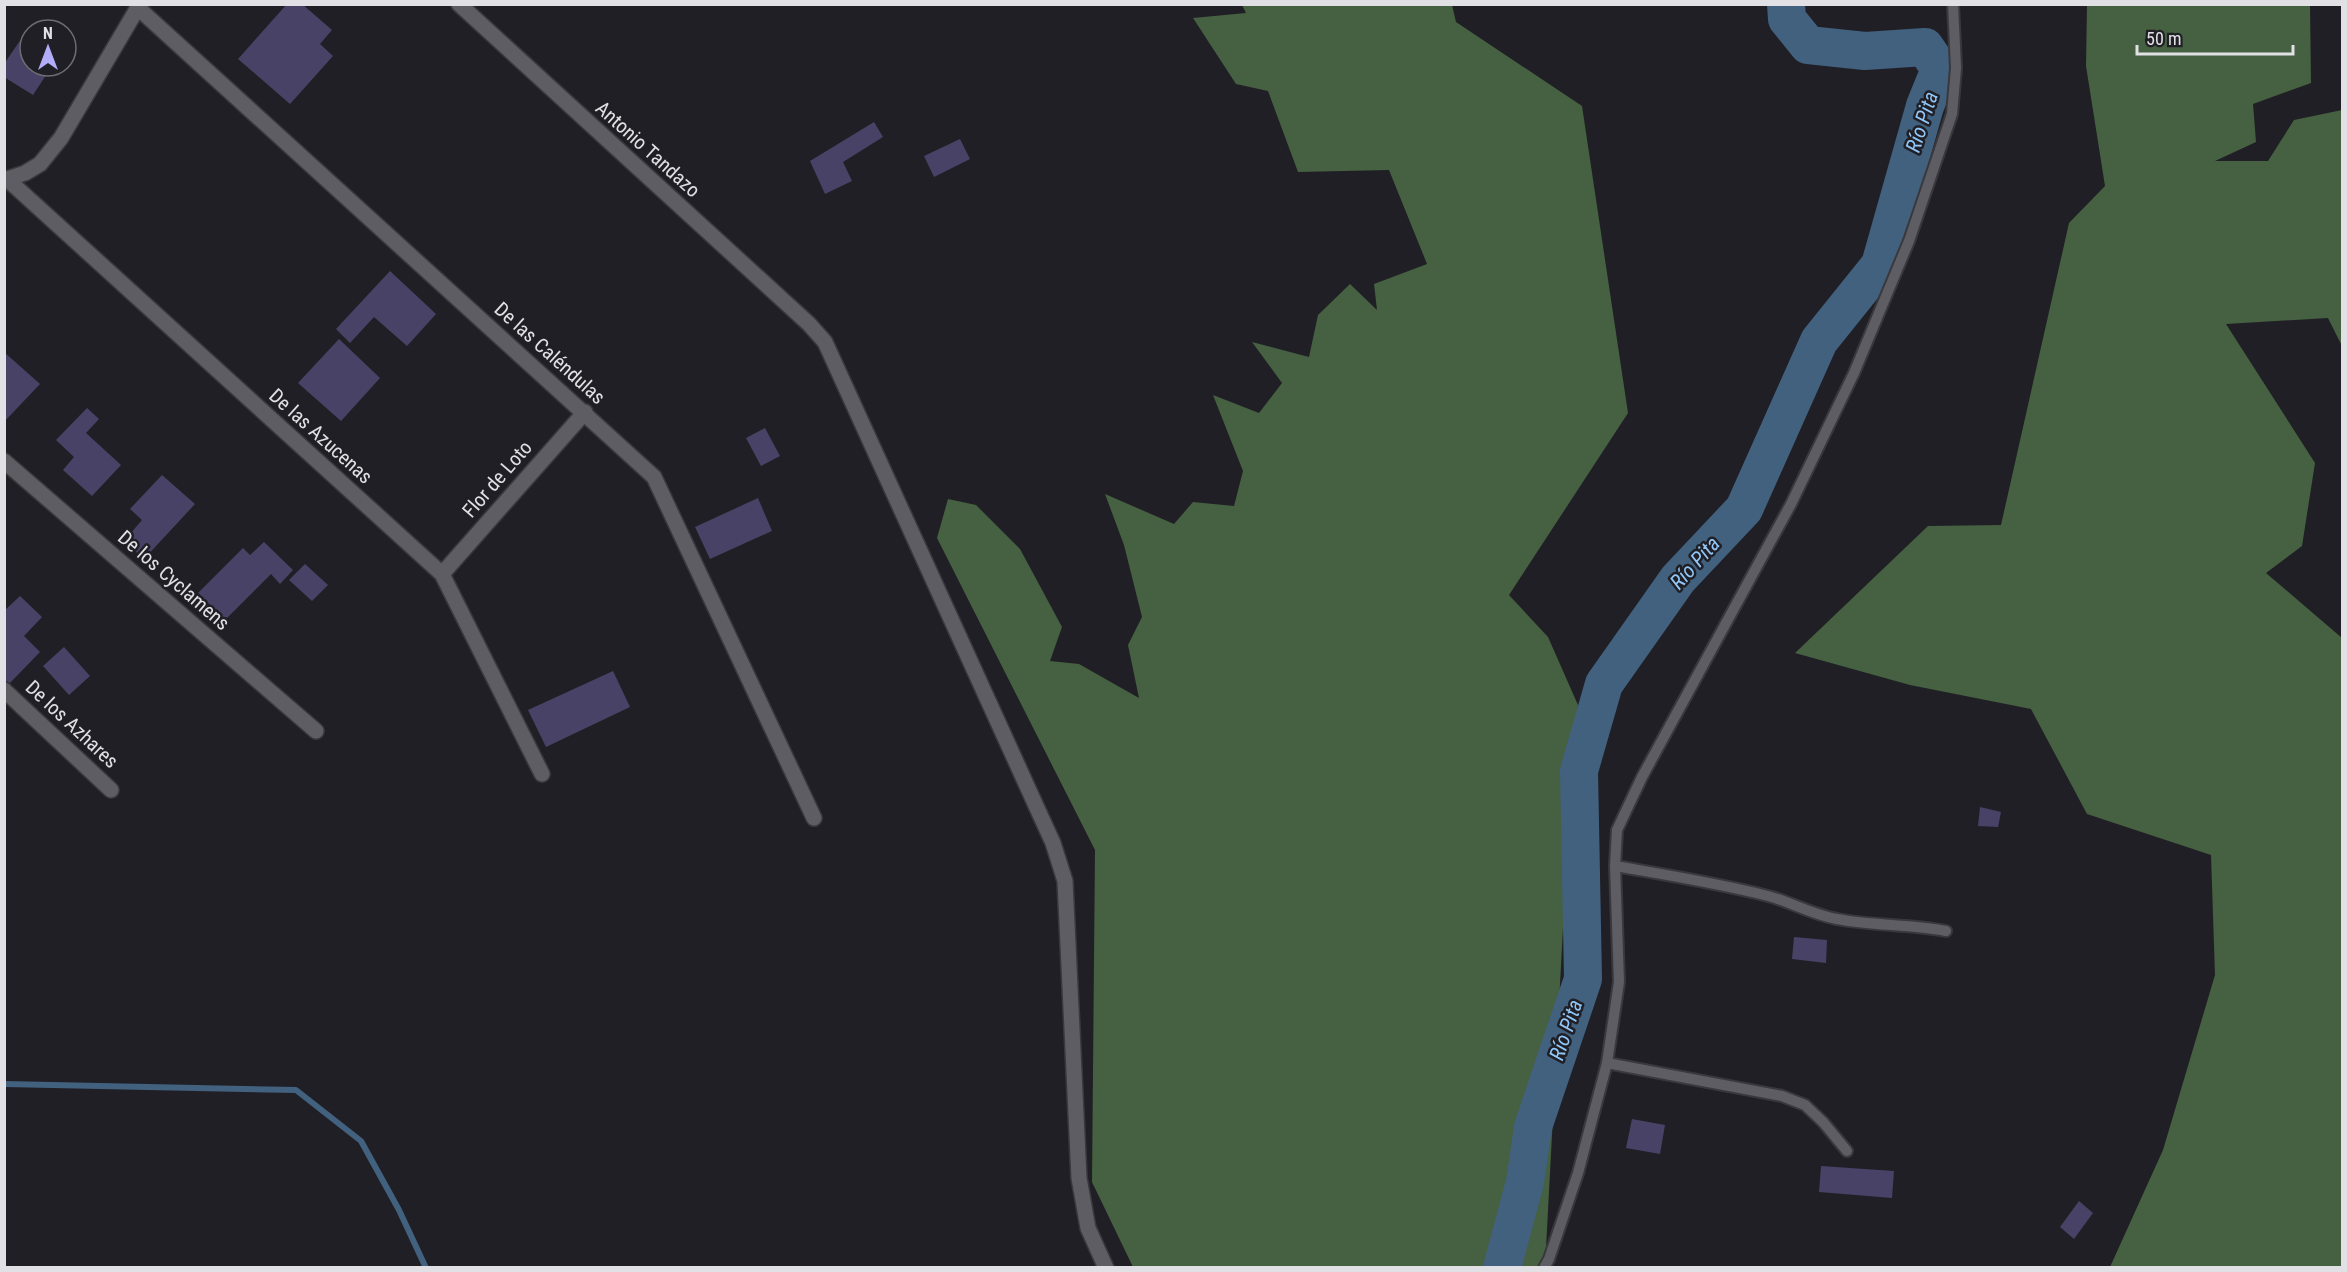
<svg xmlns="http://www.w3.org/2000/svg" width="2347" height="1272" font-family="'Roboto Condensed',sans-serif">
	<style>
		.forest { fill: #456141 }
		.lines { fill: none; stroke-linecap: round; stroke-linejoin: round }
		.stream { stroke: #41617e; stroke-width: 6 }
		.river { stroke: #41617e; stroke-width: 38 }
		.building { fill: #484266 }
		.lane-casing { stroke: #39393d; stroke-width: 14 }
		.street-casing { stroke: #39393d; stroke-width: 18 }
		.lane { stroke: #5e5d64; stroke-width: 10 }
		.street { stroke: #5e5d64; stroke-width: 15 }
		.labels { text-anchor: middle; stroke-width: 5; stroke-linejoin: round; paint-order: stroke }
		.street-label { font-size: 20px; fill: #e1e1e5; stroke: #201f25 }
		.water-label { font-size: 21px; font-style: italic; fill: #90c7f8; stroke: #201f25 }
	</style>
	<rect width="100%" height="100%" fill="#201f25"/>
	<g class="forest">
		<path d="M1242,5H1452L1456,22L1582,106L1628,413L1509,595L1548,637L1578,705L1571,777L1545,1267H1133L1092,1182L1095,850L937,538L948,499L976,505L1020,549L1062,627L1050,661L1079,664L1139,698L1128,645L1142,617L1124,545L1105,494L1174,524L1193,502L1234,506L1243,471L1213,395L1259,413L1282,383L1252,342L1309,357L1318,315L1350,284L1377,310L1374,284L1427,264L1389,170L1298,172L1268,91L1236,84L1193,18L1246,13Z"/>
		<path d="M2087,5H2310L2311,83L2253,104L2256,142L2215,161H2268L2294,120L2342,110V346L2328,318L2226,324L2315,463L2302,546L2266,573L2342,638V1267H2110L2163,1150L2215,975L2211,855L2087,814L2031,709L1910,685L1795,653L1928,526L2001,525L2069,223L2105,186L2086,66Z"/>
	</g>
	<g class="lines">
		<path class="stream" d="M4,1084L296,1090L361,1141L399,1210L426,1268"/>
		<path class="river" d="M1502,1268L1525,1182L1533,1127L1583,979L1579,771L1604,684L1678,579L1744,509L1819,341L1880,265L1925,106L1940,69L1925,47L1865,51L1808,45L1787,19L1786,4"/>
	</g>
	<g class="building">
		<path d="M287,4H302L332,30L320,44L333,56L290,104L238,59Z"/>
		<path d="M30,26V66H52L33,95L4,77V64Z"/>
		<path d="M874,122L883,137L843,162L852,181L825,194L810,161Z"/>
		<path d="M960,139L970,159L934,177L924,156Z"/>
		<path d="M390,271L436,314L407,346L374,317L350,343L336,329Z"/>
		<path d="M339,339L380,378L341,421L298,383Z"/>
		<path d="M4,352L40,384L4,422Z"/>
		<path d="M87,408L99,419L86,433L121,465L92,496L63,470L74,457L56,440Z"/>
		<path d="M765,428L780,456L761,466L746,438Z"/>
		<path d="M162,475L195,504L144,559L124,541L142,520L130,509Z"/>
		<path d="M758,498L772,531L710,559L695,527Z"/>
		<path d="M264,542L293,570L280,584L271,574L225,620L198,593L243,548L250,555Z"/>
		<path d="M305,564L328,585L312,601L289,580Z"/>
		<path d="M20,596L42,617L24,636L40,652L10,683L4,680V611Z"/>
		<path d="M64,647L90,676L69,695L43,666Z"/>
		<path d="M613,671L630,707L546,747L528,710Z"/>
		<path d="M1980,807L2001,812L1998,827L1978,826Z"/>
		<path d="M1794,937L1827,940L1826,963L1792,959Z"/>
		<path d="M1632,1119L1665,1125L1660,1154L1626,1148Z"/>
		<path d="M1821,1166L1894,1171L1892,1198L1819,1192Z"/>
		<path d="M2079,1201L2093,1213L2074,1239L2060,1227Z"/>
	</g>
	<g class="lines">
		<defs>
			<g id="lane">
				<path d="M1615,866C1666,875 1717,883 1768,896C1791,902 1813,915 1837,919C1873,926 1910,924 1946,931"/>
				<path d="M1607,1063L1782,1096L1805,1105L1823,1122L1847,1151"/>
				<path d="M1544,1268L1549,1259L1578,1173L1607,1063L1619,982L1615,866L1617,830L1642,777L1791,504L1854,373L1909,241L1952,114L1956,68L1953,4"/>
			</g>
			<g id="street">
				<path d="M459,4L809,324L825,342L1037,808L1053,843L1065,881L1079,1178L1088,1228L1106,1268"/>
				<path d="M138,8L654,477L814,818"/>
				<path d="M7,179L442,574L542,774"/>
				<path d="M4,180L25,173L40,164L61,138L140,4"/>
				<path d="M4,461L316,731"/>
				<path d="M442,574L585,412"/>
				<path d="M4,690L111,790"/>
			</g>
		</defs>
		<use href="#lane" class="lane-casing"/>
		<use href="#street" class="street-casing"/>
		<use href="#lane" class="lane"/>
		<use href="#street" class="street"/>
	</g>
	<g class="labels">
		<g class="street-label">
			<text transform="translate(648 149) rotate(42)" y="7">Antonio Tandazo</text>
			<text transform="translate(550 353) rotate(42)" y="7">De las Caléndulas</text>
			<text transform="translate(321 436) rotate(42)" y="7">De las Azucenas</text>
			<text transform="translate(497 479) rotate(-49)" y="7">Flor de Loto</text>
			<text transform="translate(174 580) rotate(41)" y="7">De los Cyclamens</text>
			<text transform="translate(72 724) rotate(43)" y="7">De los Azhares</text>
		</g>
		<g class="water-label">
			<text transform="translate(1922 122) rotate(-72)" y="7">Río Pita</text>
			<text transform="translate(1695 563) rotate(-48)" y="7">Río Pita</text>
			<text transform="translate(1566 1030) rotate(-71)" y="7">Río Pita</text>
		</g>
	</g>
	<rect width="2347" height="1272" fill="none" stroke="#e1e1e5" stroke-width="12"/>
	<g transform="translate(48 48)"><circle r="28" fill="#201f25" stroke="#6d6d72" stroke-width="1.5"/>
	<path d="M0-4.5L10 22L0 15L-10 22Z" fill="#b3acf9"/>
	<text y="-9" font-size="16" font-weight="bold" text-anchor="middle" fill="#e1e1e5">N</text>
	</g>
	<path d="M2137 45v9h156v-9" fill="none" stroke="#e1e1e5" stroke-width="3"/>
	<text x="2146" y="45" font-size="18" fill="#e1e1e5" stroke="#201f25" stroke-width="4.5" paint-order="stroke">50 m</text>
</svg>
